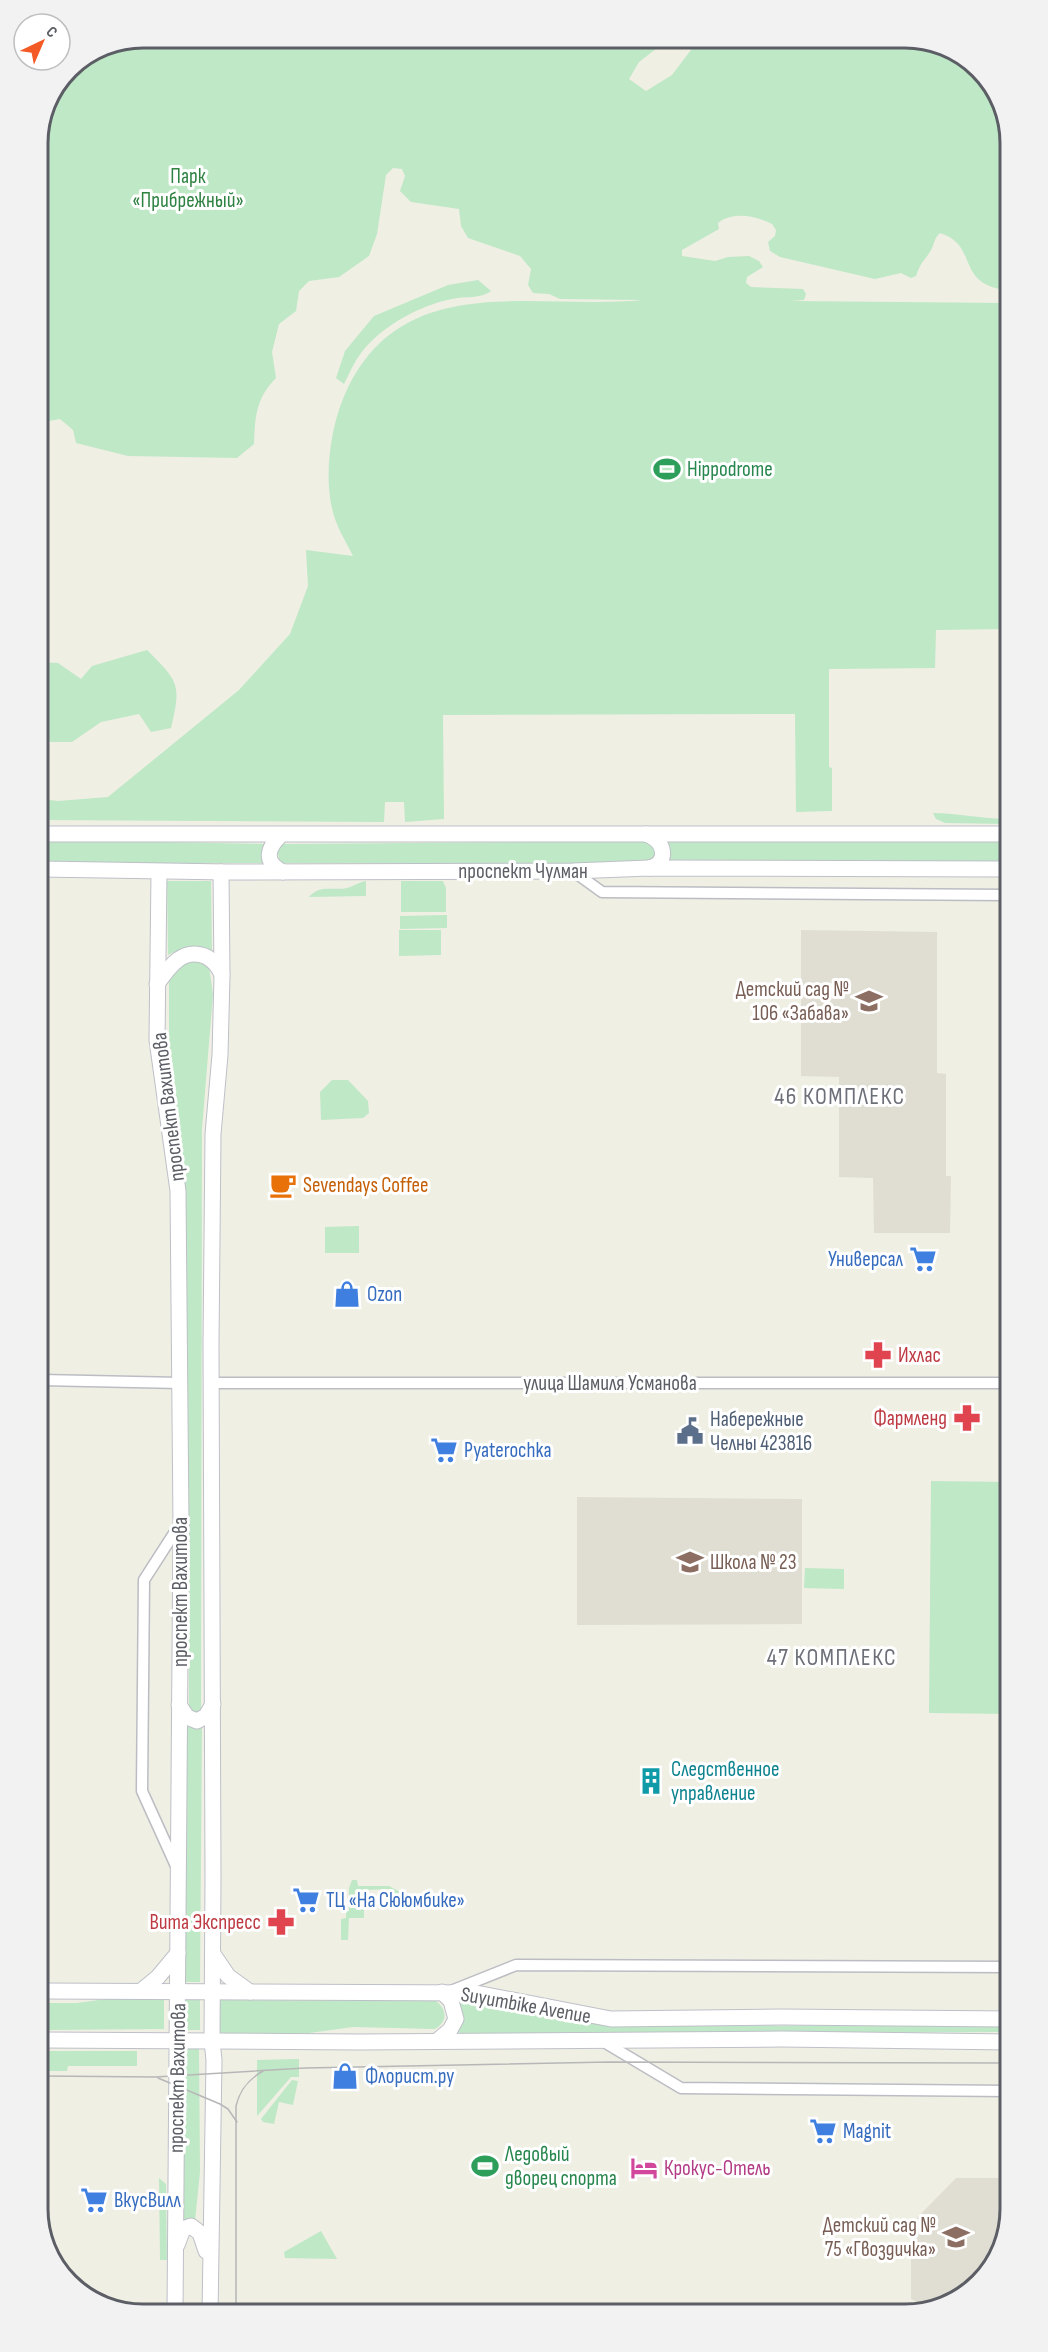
<svg xmlns="http://www.w3.org/2000/svg" width="1048" height="2352" font-family="'Sofia Sans Condensed',sans-serif">
	<style>
		.education { fill: #e0ded2 }
		.green { fill: #bfe8c6 }
		.lines { fill: none; stroke-linecap: round; stroke-linejoin: round }
		.street-casing { stroke: #bbbdc3; stroke-width: 13 }
		.secondary-casing { stroke: #bec0c8; stroke-width: 17 }
		.street { stroke: #fff; stroke-width: 10 }
		.secondary { stroke: #fff; stroke-width: 15 }
		.tram { stroke: #b7b7b8; stroke-width: 1.5 }
		.labels { text-anchor: middle; stroke-width: 6; stroke-linejoin: round; paint-order: stroke }
		.park-label { font-size: 21px; fill: #2f8242; stroke: #fff }
		.leisure-label { font-size: 21px; fill: #27864d; stroke: #fff; text-anchor: start }
		.street-label { font-size: 21px; fill: #5c5e65; stroke: #fff }
		.education-label { font-size: 21px; fill: #785e54; stroke: #fff; text-anchor: end }
		.food-label { font-size: 21px; fill: #c56008; stroke: #fff; text-anchor: start }
		.shop-label { font-size: 21px; fill: #366cbe; stroke: #fff; text-anchor: start }
		.health-label { font-size: 21px; fill: #be3a42; stroke: #fff; text-anchor: end }
		.service-label { font-size: 21px; fill: #4e5e75; stroke: #fff; text-anchor: start }
		.culture-label { font-size: 21px; fill: #0d838f; stroke: #fff; text-anchor: start }
		.hotel-label { font-size: 21px; fill: #b23c85; stroke: #fff; text-anchor: start }
		.quarter-label { font-size: 24px; letter-spacing: 1.5px; fill: #6d7078; stroke: #fff }
		.rim { fill: none; stroke: #5c5e65; stroke-width: 3 }
	</style>
	<rect width="100%" height="100%" fill="#efefe4"/>
	<g class="education">
		<path d="M801,930L937,932V1073L946,1074V1176H951L950,1233H874L873,1178L839,1177V1077L801,1076Z"/>
		<path d="M577,1497L802,1499V1624L577,1625Z"/>
		<path d="M956,2178H1010V2209L992,2268L947,2303H919L911,2299V2224Z"/>
	</g>
	<g class="green">
		<path d="M143,38H670L639,62L629,79L646,91L672,75L700,38H912L969,60L1005,109V290C955,283 979,245 940,233C934,238 935,243 931,250C924,262 921,261 916,276L911,278L901,273L875,279L780,257L770,251L768,242L775,236L776,230L772,224C756,216 733,211 718,223L719,229L682,250V256L715,261L728,257L749,256L759,261L763,267L747,277L746,283L751,287L803,289L806,294L804,300L791,301L1005,303L1006,629L936,630L935,668L829,669V767L832,768V811L796,812L795,714L443,715L444,819L405,822L404,802H385L384,822L40,820V799L58,801L108,797L239,690L290,634L308,586L306,550L353,556C348,545 341,535 337,524C322,489 329,433 343,399C398,266 532,311 643,300L560,299L549,294L533,293L528,285L531,269L520,256L468,238L461,226L459,209L411,202L400,191L405,176L402,169L393,168L386,175L377,234L369,256L339,277L309,281L299,291L296,311L279,324L272,352L276,378C256,398 255,417 254,444L237,458L128,456L76,443L73,430L60,419L38,423V137L69,68L103,45Z"/>
		<path d="M478,280L491,291C481,299 465,296 452,299C421,305 386,324 365,348C356,358 350,372 344,384L336,378L345,351L374,316L448,285Z"/>
		<path d="M147,650C178,681 182,684 171,728L151,732L139,714L101,722L72,742H50L42,721L39,720V662L58,663L81,679L92,666Z"/>
		<path d="M933,813C958,813 982,819 1007,819V824L945,823L936,819Z"/>
		<path d="M40,840L266,844V863H40Z"/>
		<path d="M664,840L1007,841V864L664,863C673,855 670,848 664,840Z"/>
		<path d="M652,841L658,858L647,863H280L277,849L282,844Z"/>
		<path d="M167,881H211L212,956C197,947 184,946 168,955Z"/>
		<path d="M366,881V896L309,897C320,884 332,891 347,888C354,886 359,882 366,881Z"/>
		<path d="M401,881H443L446,888V912H401Z"/>
		<path d="M447,915V928L400,929V916Z"/>
		<path d="M399,930H441V955L399,956Z"/>
		<path d="M188,961L202,963L209,967L213,994L202,1129L201,1709L198,1712H192L189,1708V1646L183,1609L184,1189L169,1048V979L171,973Z"/>
		<path d="M332,1080H348L368,1101L369,1113L363,1118L321,1120L320,1092Z"/>
		<path d="M359,1226V1253H325V1227Z"/>
		<path d="M931,1481L1009,1482V1714L929,1713Z"/>
		<path d="M805,1568L844,1569V1589L804,1588Z"/>
		<path d="M184,1723L192,1727L202,1723L200,1982H182Z"/>
		<path d="M352,1880H357L358,1886H389L402,1893V1903L400,1906H393L390,1903L389,1889L364,1890V1918H349L348,1940H341V1919L346,1918V1911H349V1888Z"/>
		<path d="M120,1997L164,1998V2029L43,2030V2003H77Z"/>
		<rect x="182" y="1998" width="18" height="32"/>
		<path d="M219,2000L436,2001C447,2010 448,2021 435,2029L353,2027L309,2033H219Z"/>
		<path d="M484,2001L617,2026L1010,2025V2032L461,2034L458,2032L459,2003Z"/>
		<path d="M182,2049H199L200,2172L195,2221L188,2219L182,2222Z"/>
		<path d="M43,2051H137V2066H68L67,2071H43Z"/>
		<path d="M299,2059V2077H291L257,2116V2060Z"/>
		<path d="M292,2080L298,2081L293,2105L279,2102L274,2124L263,2122L261,2119Z"/>
		<path d="M159,2178L166,2184L167,2260H160Z"/>
		<path d="M321,2231L337,2259L285,2258L284,2252Z"/>
	</g>
	<g class="lines">
		<defs>
			<g id="street">
				<path d="M573,871L602,892L1007,895"/>
				<path d="M41,1380L180,1383"/>
				<path d="M211,1383H1008"/>
				<path d="M176,1866L142,1791L144,1580L180,1524"/>
				<path d="M451,1991L516,1965L1010,1967"/>
				<path d="M604,2042L681,2088L1010,2091"/>
			</g>
			<g id="secondary">
				<path d="M40,834H1007"/>
				<path d="M646,834C665,840 670,863 649,868"/>
				<path d="M281,835C267,848 263,862 283,872"/>
				<path d="M40,869L228,872L573,871L649,868L1007,869"/>
				<path d="M159,872L157,1040L178,1191L181,1524L175,2314"/>
				<path d="M157,984C169,967 183,946 207,957C214,961 219,967 222,975"/>
				<path d="M179,1705L187,1717L197,1721L206,1716L213,1704"/>
				<path d="M213,1954L228,1976L250,1992"/>
				<path d="M43,1991L476,1993L611,2019L781,2017L1010,2019"/>
				<path d="M141,1991L158,1977L178,1953"/>
				<path d="M43,2040L360,2042L782,2039L1010,2042"/>
				<path d="M437,2041L450,2030L456,2019L451,2001L442,1992"/>
				<path d="M177,2245L183,2229L191,2226L200,2233L206,2251"/>
				<path d="M210,2314L214,2060L212,2041L213,1877L211,1345L213,1134L220,1055L222,976L221,872"/>
			</g>
		</defs>
		<use href="#street" class="street-casing"/>
		<use href="#secondary" class="secondary-casing"/>
		<use href="#street" class="street"/>
		<use href="#secondary" class="secondary"/>
		<g class="tram">
			<path d="M43,2076L155,2077L305,2068L610,2062L1010,2063"/>
			<path d="M158,2078L220,2104L228,2109L237,2122"/>
			<path d="M236,2314V2106C240,2089 249,2079 263,2071"/>
		</g>
	</g>
	<defs>
		<symbol id="stadium-bare" viewBox="-9 -9 18 18"><path d="M0-5a6.5 5 0 1 0 0 10a6.5 5 0 1 0 0-10ZM-3.5-1.8h7v3.6h-7Z" fill="#2e9e5b" stroke="#fff" stroke-width="2.5" paint-order="stroke"/></symbol>
		<symbol id="school-bare" viewBox="-9 -9 18 18"><path d="M0-5L7-2L0 1L-7-2ZM-4 1L0 2.5L4 1V4Q0 6-4 4Z" fill="#8d6e63" stroke="#fff" stroke-width="2.5" paint-order="stroke"/></symbol>
		<symbol id="cafe-bare" viewBox="-9 -9 18 18"><path d="M-5.5-4.5H6V0H3Q3 3.5 0 3.5H-2.5Q-5.5 3.5-5.5 0ZM3-3.2v2h1.7v-2ZM-6 4.5H4V6H-6Z" fill="#e8710a" stroke="#fff" stroke-width="2.5" paint-order="stroke"/></symbol>
		<symbol id="supermarket-bare" viewBox="-9 -9 18 18"><path d="M-6-5.5h2.5l.6 2H6L4.5 2H-2.5L-4.4-4H-6ZM-1.5 3.2a1.3 1.3 0 1 0 .1 0ZM3 3.2a1.3 1.3 0 1 0 .1 0Z" fill="#3f7fe0" stroke="#fff" stroke-width="2.5" paint-order="stroke"/></symbol>
		<symbol id="shop-bare" viewBox="-9 -9 18 18"><path d="M-5-2.5h2.3a2.7 3.5 0 0 1 5.4 0H5L5.5 6h-11ZM-1.5-2.5h3a1.5 2.3 0 0 0-3 0Z" fill="#3f7fe0" stroke="#fff" stroke-width="2.5" paint-order="stroke"/></symbol>
		<symbol id="pharmacy-bare" viewBox="-9 -9 18 18"><path d="M-2-6h4v4h4v4h-4v4h-4v-4h-4v-4h4Z" fill="#e0444e" stroke="#fff" stroke-width="2.5" paint-order="stroke"/></symbol>
		<symbol id="civic-bare" viewBox="-9 -9 18 18"><path d="M-.6-6.5H3V-4.5H.6V-3L4-1V1h2V6H-6V1h2V-1L-.6-3ZM-1.2 2.5V6h2.4V2.5Z" fill="#5c6f8a" stroke="#fff" stroke-width="2.5" paint-order="stroke"/></symbol>
		<symbol id="building-bare" viewBox="-9 -9 18 18"><path d="M-4-6H4V6H1V3H-1V6H-4ZM-2.5-4.3h1.7v1.8h-1.7ZM.8-4.3h1.7v1.8H.8ZM-2.5-1h1.7V.8h-1.7ZM.8-1h1.7V.8H.8Z" fill="#0f9aa8" stroke="#fff" stroke-width="2.5" paint-order="stroke"/></symbol>
		<symbol id="hotel-bare" viewBox="-9 -9 18 18"><path d="M-6-4.5h1.5V1H6V5H4.5V3h-9V5H-6ZM-4 0a1.8 1.8 0 1 1 3.6 0ZM.5 0V-2.5h3Q6-2.5 6 0Z" fill="#d1479c" stroke="#fff" stroke-width="2.5" paint-order="stroke"/></symbol>
	</defs>
	<g fill-rule="evenodd">
		<use href="#stadium-bare" x="648" y="450" width="38" height="38"/>
		<use href="#school-bare" x="850" y="982" width="38" height="38"/>
		<use href="#cafe-bare" x="264" y="1166" width="38" height="38"/>
		<use href="#supermarket-bare" x="904" y="1240" width="38" height="38"/>
		<use href="#shop-bare" x="328" y="1275" width="38" height="38"/>
		<use href="#pharmacy-bare" x="859" y="1336" width="38" height="38"/>
		<use href="#pharmacy-bare" x="948" y="1399" width="38" height="38"/>
		<use href="#civic-bare" x="671" y="1412" width="38" height="38"/>
		<use href="#supermarket-bare" x="425" y="1431" width="38" height="38"/>
		<use href="#school-bare" x="671" y="1543" width="38" height="38"/>
		<use href="#building-bare" x="632" y="1762" width="38" height="38"/>
		<use href="#supermarket-bare" x="287" y="1881" width="38" height="38"/>
		<use href="#pharmacy-bare" x="262" y="1903" width="38" height="38"/>
		<use href="#shop-bare" x="326" y="2057" width="38" height="38"/>
		<use href="#supermarket-bare" x="804" y="2112" width="38" height="38"/>
		<use href="#stadium-bare" x="466" y="2147" width="38" height="38"/>
		<use href="#hotel-bare" x="625" y="2149" width="38" height="38"/>
		<use href="#supermarket-bare" x="75" y="2181" width="38" height="38"/>
		<use href="#school-bare" x="937" y="2218" width="38" height="38"/>
	</g>
	<g class="labels">
		<g class="park-label">
			<text x="188" y="183">Парк<tspan x="188" dy="24">«Прибрежный»</tspan></text>
		</g>
		<g class="leisure-label">
			<text x="687" y="476">Hippodrome</text>
			<text x="505" y="2161">Ледовый<tspan x="505" dy="24">дворец спорта</tspan></text>
		</g>
		<g class="street-label">
			<text x="523" y="878">проспект Чулман</text>
			<text transform="translate(168 1107) rotate(-97)" y="7">проспект Вахитова</text>
			<text x="610" y="1390">улица Шамиля Усманова</text>
			<text transform="translate(180 1592) rotate(-90)" y="7">проспект Вахитова</text>
			<text transform="translate(526 2005) rotate(10)" y="7">Suyumbike Avenue</text>
			<text transform="translate(177 2078) rotate(-89)" y="7">проспект Вахитова</text>
		</g>
		<g class="education-label">
			<text x="849" y="996">Детский сад №<tspan x="849" dy="24">106 «Забава»</tspan></text>
			<text x="710" y="1569" text-anchor="start">Школа № 23</text>
			<text x="936" y="2232">Детский сад №<tspan x="936" dy="24">75 «Гвоздичка»</tspan></text>
		</g>
		<g class="food-label">
			<text x="303" y="1192">Sevendays Coffee</text>
		</g>
		<g class="shop-label">
			<text x="903" y="1266" text-anchor="end">Универсал</text>
			<text x="367" y="1301">Ozon</text>
			<text x="464" y="1457">Pyaterochka</text>
			<text x="326" y="1907">ТЦ «На Сююмбике»</text>
			<text x="365" y="2083">Флорист.ру</text>
			<text x="843" y="2138">Magnit</text>
			<text x="114" y="2207">ВкусВилл</text>
		</g>
		<g class="health-label">
			<text x="898" y="1362" text-anchor="start">Ихлас</text>
			<text x="947" y="1425">Фармленд</text>
			<text x="261" y="1929">Вита Экспресс</text>
		</g>
		<g class="service-label">
			<text x="710" y="1426">Набережные<tspan x="710" dy="24">Челны 423816</tspan></text>
		</g>
		<g class="culture-label">
			<text x="671" y="1776">Следственное<tspan x="671" dy="24">управление</tspan></text>
		</g>
		<g class="hotel-label">
			<text x="664" y="2175">Крокус-Отель</text>
		</g>
		<g class="quarter-label">
			<text x="840" y="1104">46 КОМПЛЕКС</text>
			<text x="832" y="1665">47 КОМПЛЕКС</text>
		</g>
	</g>
	<path d="M0 0H1048V2352H0ZM143 48H905A95 95 0 0 1 1000 143V2209A95 95 0 0 1 905 2304H143A95 95 0 0 1 48 2209V143A95 95 0 0 1 143 48Z" fill="#f2f2f3" fill-rule="evenodd"/>
	<path class="rim" d="M143 48H905A95 95 0 0 1 1000 143V2209A95 95 0 0 1 905 2304H143A95 95 0 0 1 48 2209V143A95 95 0 0 1 143 48Z"/>
	<g transform="translate(42 42) rotate(44)"><circle r="28" fill="#ffffff" stroke="#bebfc1" stroke-width="1.5"/>
	<path d="M0-4.5L10 22L0 15L-10 22Z" fill="#f45a25"/>
	<text y="-9" font-size="16" font-weight="bold" text-anchor="middle" fill="#5c5e65">С</text>
	</g>
</svg>
